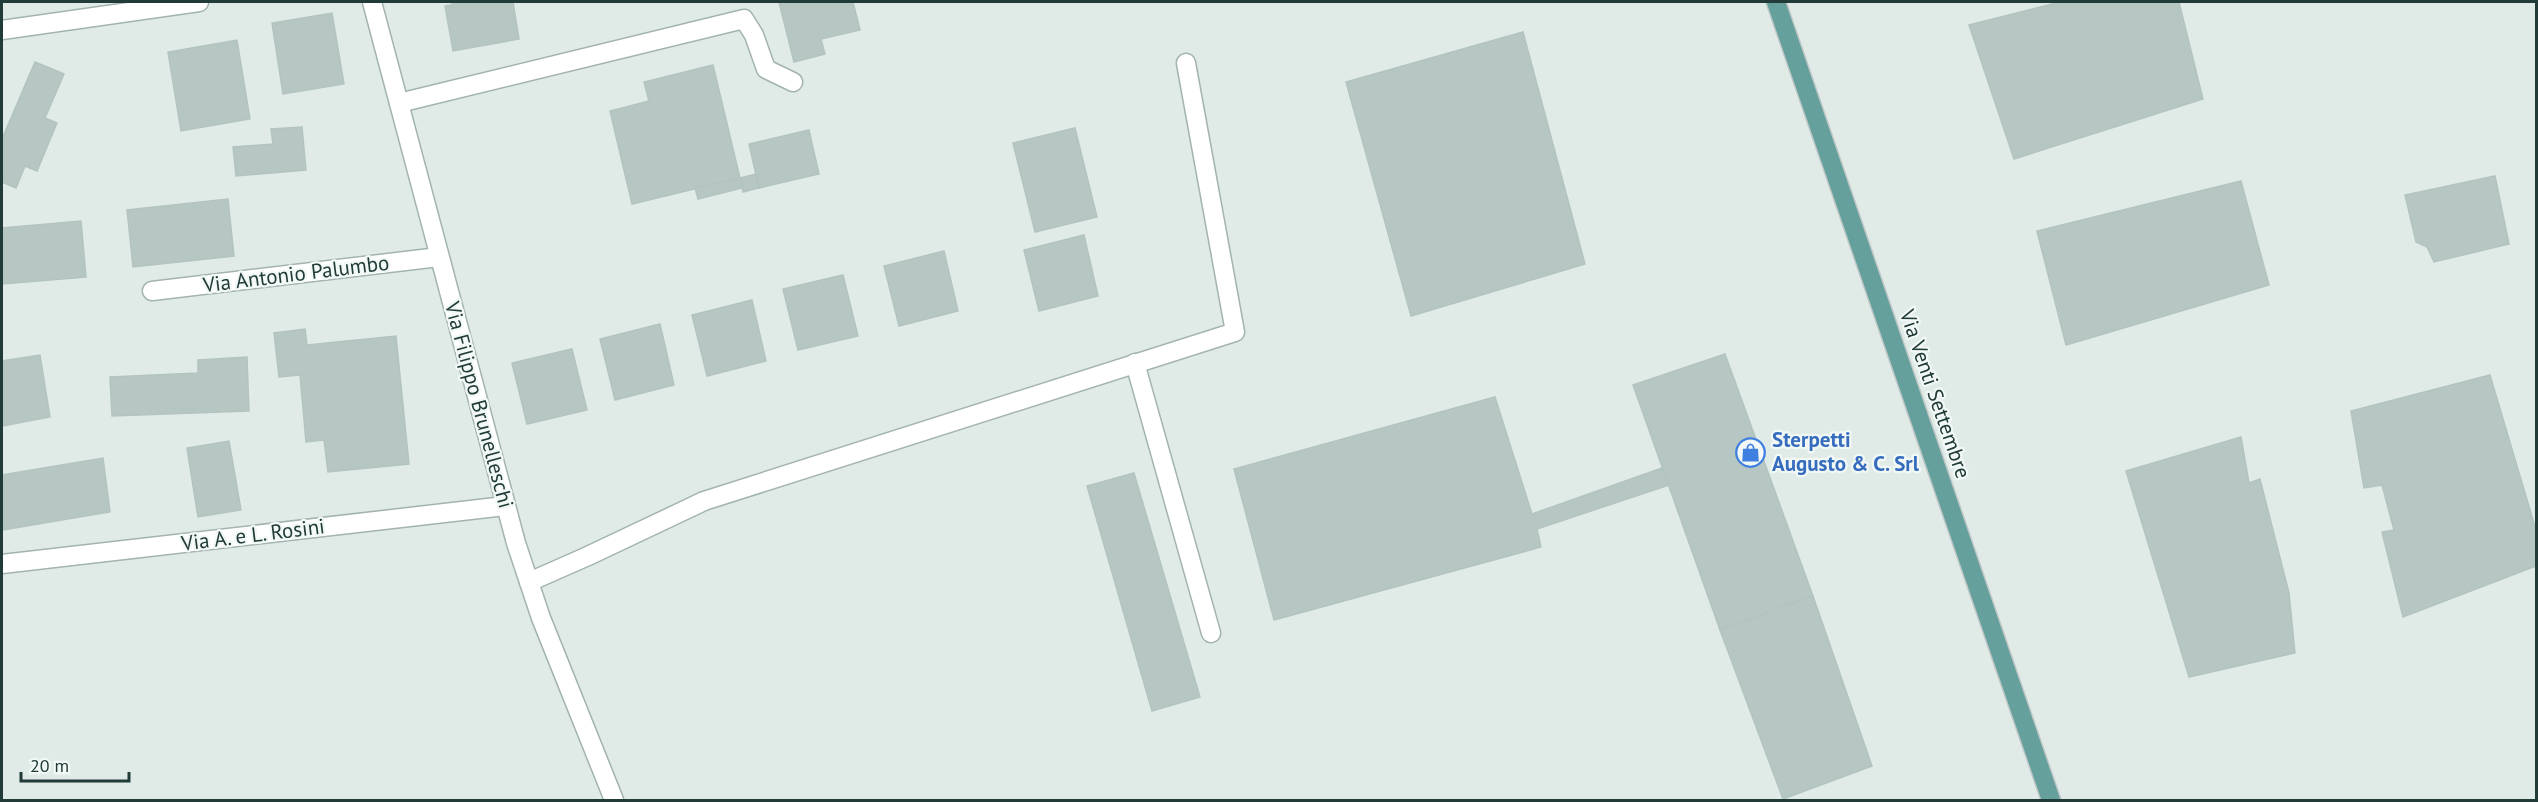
<svg xmlns="http://www.w3.org/2000/svg" width="2538" height="802" font-family="'PT Sans',sans-serif">
	<style>
		.building { fill: #b6c6c2; stroke: #b3c4c0; stroke-width: 1.5 }
		.lines { fill: none; stroke-linecap: round; stroke-linejoin: round }
		.lane-casing { stroke: #a3b3b0; stroke-width: 21 }
		.street-casing { stroke: #a3b3b0; stroke-width: 21 }
		.primary-casing { stroke: #c1c8c8; stroke-width: 21 }
		.lane { stroke: #fff; stroke-width: 18 }
		.street { stroke: #fff; stroke-width: 18 }
		.primary { stroke: #65a09c; stroke-width: 18 }
		.labels { text-anchor: middle; stroke-width: 4.5; stroke-linejoin: round; paint-order: stroke }
		.street-label { font-size: 21px; fill: #213b39; stroke: #f1f8f5 }
		.shop-label { font-size: 21px; font-weight: bold; fill: #366cbe; stroke: #f1f8f5; text-anchor: start }
	</style>
	<rect width="100%" height="100%" fill="#e0ebe8"/>
	<g class="building">
		<path d="M452,2H513L519,39L453,51L445,6L452,5Z"/>
		<path d="M779,2H853L860,30L821,39L825,54L794,62Z"/>
		<path d="M2060,2H2179L2203,99L2014,159L1969,25Z"/>
		<path d="M332,13L344,84L283,94L272,23Z"/>
		<path d="M1523,32L1585,264L1411,316L1346,82Z"/>
		<path d="M237,40L250,119L181,131L168,52Z"/>
		<path d="M35,62L64,74L45,118L57,123L37,171L25,166L16,188L2,182V139Z"/>
		<path d="M713,65L740,178L632,204L610,111L649,101L644,82Z"/>
		<path d="M302,127L306,170L236,176L233,147L273,144L271,129Z"/>
		<path d="M1075,128L1097,217L1035,232L1013,143Z"/>
		<path d="M809,130L819,174L759,188L749,144Z"/>
		<path d="M756,174L759,188L743,192L740,178Z"/>
		<path d="M2495,176L2509,244L2434,262L2427,247L2416,242L2405,195Z"/>
		<path d="M740,178L742,188L698,199L695,188Z"/>
		<path d="M2241,181L2269,285L2066,345L2037,231Z"/>
		<path d="M228,199L234,256L133,267L127,210Z"/>
		<path d="M81,221L86,277L2,284V228Z"/>
		<path d="M1084,235L1098,296L1039,311L1024,250Z"/>
		<path d="M944,251L958,311L899,326L884,266Z"/>
		<path d="M843,275L858,336L798,350L783,289Z"/>
		<path d="M752,300L766,361L707,376L692,315Z"/>
		<path d="M660,324L674,385L615,400L600,339Z"/>
		<path d="M305,329L307,345L396,336L409,464L328,472L324,440L306,442L300,375L279,377L274,333Z"/>
		<path d="M572,349L587,410L527,424L512,363Z"/>
		<path d="M1725,354L1813,596L1720,630L1633,385Z"/>
		<path d="M40,355L50,417L2,426V361Z"/>
		<path d="M247,357L249,411L112,416L110,377L198,373V360Z"/>
		<path d="M2490,375L2536,530V566L2403,617L2382,532L2394,530L2382,485L2364,488L2351,411Z"/>
		<path d="M1495,397L1532,514L1662,468L1669,485L1537,529L1541,547L1274,620L1234,469Z"/>
		<path d="M2241,437L2249,483L2260,479L2289,593L2295,653L2189,677L2126,471Z"/>
		<path d="M229,441L241,510L198,517L187,448Z"/>
		<path d="M103,458L110,512L2,530V475Z"/>
		<path d="M1134,473L1200,697L1152,711L1087,486Z"/>
		<path d="M1813,596L1872,766L1783,799L1720,630Z"/>
	</g>
	<g class="lines">
		<defs>
			<g id="lane">
				<path d="M399,103L744,19L754,35L766,69L793,82"/>
				<path d="M1135,363L1211,633"/>
				<path d="M529,582L588,556L704,501L1235,332L1186,63"/>
			</g>
			<g id="street">
				<path d="M372,2L516,543L541,618L614,800"/>
				<path d="M2,30L199,2"/>
				<path d="M152,291L439,257"/>
				<path d="M2,564L505,506"/>
			</g>
			<path id="primary" d="M1776,2L2051,800"/>
		</defs>
		<use href="#lane" class="lane-casing"/>
		<use href="#street" class="street-casing"/>
		<use href="#primary" class="primary-casing"/>
		<use href="#lane" class="lane"/>
		<use href="#street" class="street"/>
		<use href="#primary" class="primary"/>
	</g>
	<defs>
		<symbol id="shop-ring" viewBox="-11 -11 22 22"><circle r="9.5" fill="#f1f8f5" stroke="#3f7fe0" stroke-width="1.5"/><path d="M-5-2.5h2.3a2.7 3.5 0 0 1 5.4 0H5L5.5 6h-11ZM-1.5-2.5h3a1.5 2.3 0 0 0-3 0Z" fill="#3f7fe0"/></symbol>
	</defs>
	<g fill-rule="evenodd">
		<use href="#shop-ring" x="1734" y="436" width="33" height="33"/>
	</g>
	<g class="labels">
		<g class="street-label">
			<text transform="translate(296 274) rotate(-7)" y="7">Via Antonio Palumbo</text>
			<text transform="translate(1935 394) rotate(71)" y="7">Via Venti Settembre</text>
			<text transform="translate(479 405) rotate(75)" y="7">Via Filippo Brunelleschi</text>
			<text transform="translate(253 535) rotate(-7)" y="7">Via A. e L. Rosini</text>
		</g>
		<g class="shop-label">
			<text x="1772" y="447">Sterpetti<tspan x="1772" dy="24">Augusto &amp; C. Srl</tspan></text>
		</g>
	</g>
	<rect width="2538" height="802" fill="none" stroke="#213b39" stroke-width="6"/>
	<path d="M21 772v9h108v-9" fill="none" stroke="#213b39" stroke-width="3"/>
	<text x="30" y="772" font-size="18" fill="#213b39" stroke="#f1f8f5" stroke-width="4.5" paint-order="stroke">20 m</text>
</svg>
